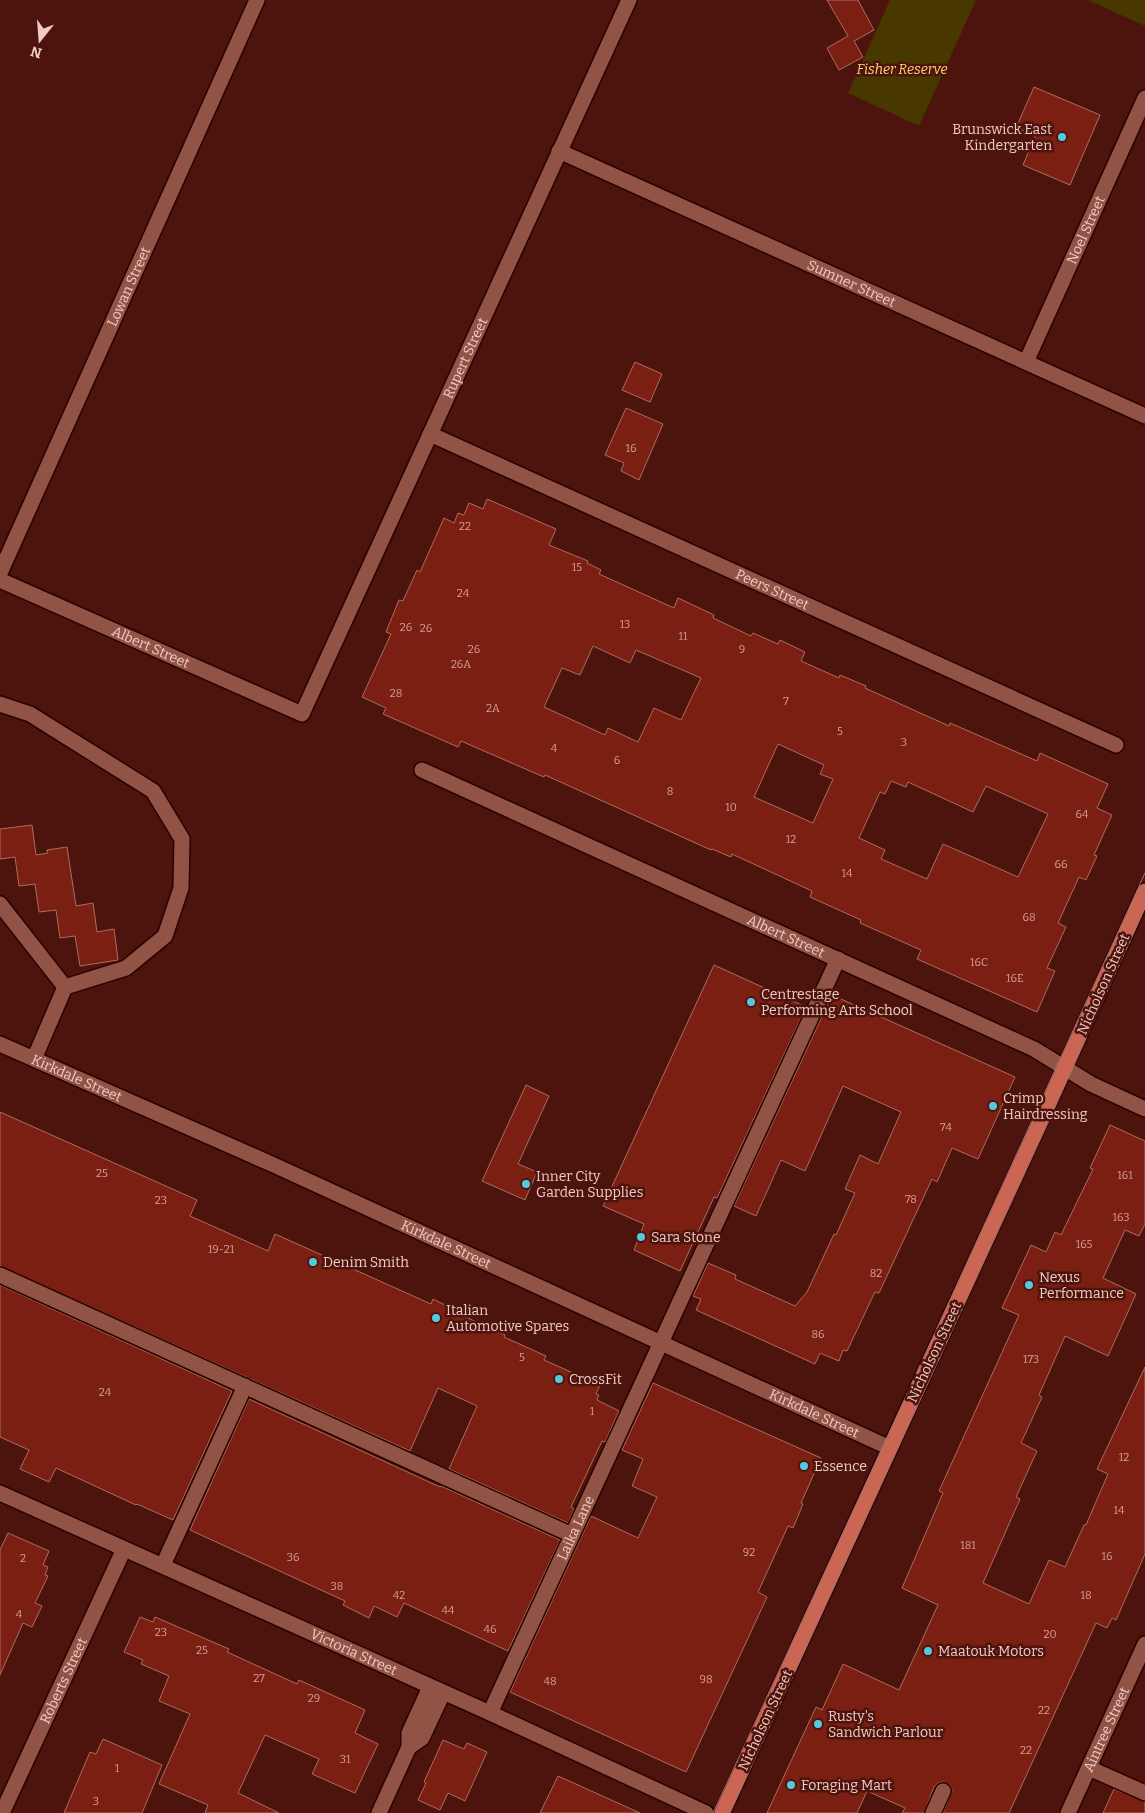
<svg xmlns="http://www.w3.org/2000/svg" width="1145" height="1813" font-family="Bitter,serif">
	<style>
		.green { fill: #483800 }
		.building { fill: #7b1f12; stroke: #ad6c5f; fill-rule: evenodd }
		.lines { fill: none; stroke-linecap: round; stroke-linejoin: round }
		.minor-casing { stroke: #2a0201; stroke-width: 18 }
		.major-casing { stroke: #2a0201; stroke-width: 18 }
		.minor { stroke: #925347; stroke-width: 15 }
		.major { stroke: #cb6655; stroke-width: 15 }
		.tram { stroke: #a0716a; stroke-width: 1 }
		.poi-dot { fill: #55cadf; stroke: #4c140c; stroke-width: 2 }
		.labels { text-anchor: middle; stroke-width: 5; stroke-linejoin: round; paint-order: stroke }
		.number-label { font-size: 11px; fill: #d3a098 }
		.park-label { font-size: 14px; font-style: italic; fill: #fad873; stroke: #4c140c }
		.poi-label { font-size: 14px; fill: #f0cbc4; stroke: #4c140c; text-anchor: start }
		.street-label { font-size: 14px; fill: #f0cbc4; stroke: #4c140c }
	</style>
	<rect width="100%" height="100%" fill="#4c140c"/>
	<g class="green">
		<path d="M890,0H976L919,126L848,93Z"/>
		<path d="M1088,0H1145V26Z"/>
	</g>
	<g class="building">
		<path d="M827,0H858L874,30L854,41L863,57L839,70L827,48L848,36Z"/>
		<path d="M1034,87L1100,115L1070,185L1023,165L1035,136L1016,128Z"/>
		<path d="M635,362L662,374L650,402L622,390Z"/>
		<path d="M626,408L663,424L639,480L621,471L624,463L605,455Z"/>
		<path d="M487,499L556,529L549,545L588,561L587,563L601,570L599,574L674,608L678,598L714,615L713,618L751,636L753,633L778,644L780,640L805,652L801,661L839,678L840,675L866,686L865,688L949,726L950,723L1037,761L1040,753L1108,784L1097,808L1112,815L1094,855L1097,856L1086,880L1079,877L1058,923L1066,927L1047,968L1055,971L1037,1012L917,959L921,950L860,923L861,920L810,897L812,891L732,854L731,857L712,849L711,850L545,775L544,777L461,741L458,747L383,714L386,708L362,697L391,634L386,632L399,600L403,601L417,570L420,572L444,518L454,523L458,513L464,515L469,503L483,509ZM593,646L630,663L636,650L701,678L681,720L654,708L638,742L608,728L605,735L544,707L562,668L580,675ZM778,744L824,765L820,774L833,779L813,823L754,797ZM891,781L906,787L908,782L973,812L986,786L1048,814L1018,877L943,844L927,879L881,859L885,850L859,838L880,792L885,794Z"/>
		<path d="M32,825L36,855L48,853L47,850L67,847L76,906L93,903L97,932L114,929L118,960L80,966L75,936L60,938L56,910L39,912L35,884L19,886L15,857L0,859V829Z"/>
		<path d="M714,965L806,1007L717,1198L714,1197L680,1271L634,1250L644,1224L603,1206Z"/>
		<path d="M832,995L1015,1077L978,1159L952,1148L937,1182L932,1179L879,1293L875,1292L847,1351L843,1350L839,1361L820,1353L815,1364L696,1310L701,1299L693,1296L708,1263L736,1275L735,1279L795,1306L807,1292L834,1234L836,1235L855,1193L845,1189L860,1155L878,1164L901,1112L843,1086L805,1171L781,1160L756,1216L734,1206Z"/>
		<path d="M526,1085L549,1096L518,1164L537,1172L525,1200L482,1181Z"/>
		<path d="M0,1112L197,1200L190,1216L268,1251L275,1234L431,1304L433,1299L455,1310V1312L505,1335L504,1337L546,1356L544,1360L600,1385L596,1394L599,1395L597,1400L619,1411L605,1442L602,1441L571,1507L574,1509L568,1523L449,1469L477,1406L438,1388L410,1451L0,1266Z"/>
		<path d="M1110,1125L1145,1141V1224L1139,1236L1125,1230L1103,1278L1136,1294L1108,1356L1065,1336L1039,1395L1042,1397L1021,1443L1037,1451L1016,1497L1020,1499L983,1583L1029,1604L1049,1560L1065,1567L1084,1525H1086L1108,1474L1097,1469L1145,1367V1554L1116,1620L1112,1618L1107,1628L1096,1623L1009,1813H943L952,1791L950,1785L943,1782L938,1783L934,1787L924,1813H902L905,1808L867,1791L857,1813H767L816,1707L822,1710L843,1664L899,1690L938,1605L902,1588L943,1493L939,1491L1019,1315L1002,1308L1031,1245L1046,1252L1055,1232L1061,1235L1093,1169L1090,1168Z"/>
		<path d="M0,1285L232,1391L173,1520L137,1504L136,1505L56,1468L49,1482L20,1469L29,1450L0,1437Z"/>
		<path d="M653,1383L821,1458L801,1503L803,1504L793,1528L788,1526L758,1592L767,1597L686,1772L510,1692L591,1516L638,1538L657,1497L632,1486L643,1459L622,1450Z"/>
		<path d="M249,1399L440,1487L441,1486L560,1540L508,1651L404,1603L397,1617L374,1606L369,1618L343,1605L345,1601L190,1530Z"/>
		<path d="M8,1533L49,1551L43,1565L48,1567L45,1575L48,1576L35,1603L42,1606L32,1627L23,1623L0,1675V1550Z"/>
		<path d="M140,1617L153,1622L155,1617L229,1649L227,1652L297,1684L299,1680L365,1710L355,1733L378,1744L355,1793L312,1774L319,1759L265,1735L238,1793L279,1813H205L208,1805L159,1784L190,1714L159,1701L169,1676L141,1664L143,1660L124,1652Z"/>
		<path d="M103,1739L162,1765L142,1813H64L90,1752L96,1754Z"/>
		<path d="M443,1740L464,1749L467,1743L487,1752L465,1801L448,1793L440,1810L418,1800L426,1783L424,1782Z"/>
		<path d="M558,1776L640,1813H540Z"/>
		<path d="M1114,1789L1145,1802V1813H1103Z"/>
	</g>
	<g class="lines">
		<defs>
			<g id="minor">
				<path id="s1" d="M559,151L1145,416"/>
				<path id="s2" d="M1026,362L1145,98"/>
				<path id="s3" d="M430,434L1116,745"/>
				<path id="s4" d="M0,573L257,0"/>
				<path id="s5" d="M0,580L302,714L629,0"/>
				<path d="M0,704L30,714L153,791L182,839L181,888L165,936L126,968L65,987L34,1059"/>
				<path id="s6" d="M422,770L1034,1049L1091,1084L1145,1109"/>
				<path d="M0,904L65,987"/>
				<path id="s7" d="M0,1044L276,1166L890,1448"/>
				<path d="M0,1275L572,1535"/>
				<path id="s8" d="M0,1493L490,1713L706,1813"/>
				<path d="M163,1565L245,1386"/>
				<path id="s9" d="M490,1713L838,959"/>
				<path d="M409,1747L422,1738L443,1693"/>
				<path d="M1089,1768L1145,1793"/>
				<path id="s10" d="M2,1813L124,1549"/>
				<path d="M379,1813L409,1747V1733L430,1687"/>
				<path d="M933,1813L943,1791"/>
				<path id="s11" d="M1068,1813L1145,1644"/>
			</g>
			<path id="major" d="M722,1813L1040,1122L1145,891"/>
		</defs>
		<use href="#minor" class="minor-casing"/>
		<use href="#major" class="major-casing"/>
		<use href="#minor" class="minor"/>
		<use href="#major" class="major"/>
		<g class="tram">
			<path d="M713,1813L884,1444L1145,873"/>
			<path d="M730,1813L1047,1125L1145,908"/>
		</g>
	</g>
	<g class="poi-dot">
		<circle cx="1062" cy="137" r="5"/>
		<circle cx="751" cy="1002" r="5"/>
		<circle cx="993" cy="1106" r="5"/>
		<circle cx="526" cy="1184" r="5"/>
		<circle cx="641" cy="1237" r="5"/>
		<circle cx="313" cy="1262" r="5"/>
		<circle cx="1029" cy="1285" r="5"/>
		<circle cx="436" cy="1318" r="5"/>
		<circle cx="559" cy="1379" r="5"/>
		<circle cx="804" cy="1466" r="5"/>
		<circle cx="928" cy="1651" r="5"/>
		<circle cx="818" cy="1724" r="5"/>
		<circle cx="791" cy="1785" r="5"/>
	</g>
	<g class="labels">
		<g class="number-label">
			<text x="631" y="452">16</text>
			<text x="465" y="530">22</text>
			<text x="577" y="571">15</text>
			<text x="463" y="597">24</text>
			<text x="625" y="628">13</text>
			<text x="406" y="631">26</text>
			<text x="426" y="632">26</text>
			<text x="683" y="640">11</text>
			<text x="474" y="653">26</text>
			<text x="742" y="653">9</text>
			<text x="461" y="668">26A</text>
			<text x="396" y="697">28</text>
			<text x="786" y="705">7</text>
			<text x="493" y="712">2A</text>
			<text x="840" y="735">5</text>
			<text x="904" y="746">3</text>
			<text x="554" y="752">4</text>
			<text x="617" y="764">6</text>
			<text x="670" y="795">8</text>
			<text x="731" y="811">10</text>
			<text x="1082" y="818">64</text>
			<text x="791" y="843">12</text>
			<text x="1061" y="868">66</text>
			<text x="847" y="877">14</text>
			<text x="1029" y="921">68</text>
			<text x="979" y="966">16C</text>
			<text x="1015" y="982">16E</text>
			<text x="946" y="1131">74</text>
			<text x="102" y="1177">25</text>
			<text x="1125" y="1179">161</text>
			<text x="911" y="1203">78</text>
			<text x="161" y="1204">23</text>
			<text x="1121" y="1221">163</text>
			<text x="1084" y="1248">165</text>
			<text x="221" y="1253">19-21</text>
			<text x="876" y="1277">82</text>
			<text x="818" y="1338">86</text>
			<text x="522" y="1361">5</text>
			<text x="1031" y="1363">173</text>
			<text x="105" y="1396">24</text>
			<text x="592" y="1415">1</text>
			<text x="1124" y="1461">12</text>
			<text x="1119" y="1514">14</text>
			<text x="968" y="1549">181</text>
			<text x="749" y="1556">92</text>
			<text x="1107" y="1560">16</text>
			<text x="293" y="1561">36</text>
			<text x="23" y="1562">2</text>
			<text x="337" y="1590">38</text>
			<text x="399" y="1599">42</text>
			<text x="1086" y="1599">18</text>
			<text x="448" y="1614">44</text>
			<text x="19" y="1618">4</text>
			<text x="490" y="1633">46</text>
			<text x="161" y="1636">23</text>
			<text x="1050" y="1638">20</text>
			<text x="202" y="1654">25</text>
			<text x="259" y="1682">27</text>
			<text x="706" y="1683">98</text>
			<text x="550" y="1685">48</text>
			<text x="314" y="1702">29</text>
			<text x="1044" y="1714">22</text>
			<text x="1026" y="1754">22</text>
			<text x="345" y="1763">31</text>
			<text x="117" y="1772">1</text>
			<text x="96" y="1805">3</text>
		</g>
		<g class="park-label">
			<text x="902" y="74">Fisher Reserve</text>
		</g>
		<g class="poi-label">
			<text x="1052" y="134" text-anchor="end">Brunswick East<tspan x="1052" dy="16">Kindergarten</tspan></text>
			<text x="761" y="999">Centrestage<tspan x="761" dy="16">Performing Arts School</tspan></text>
			<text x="1003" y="1103">Crimp<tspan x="1003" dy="16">Hairdressing</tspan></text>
			<text x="536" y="1181">Inner City<tspan x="536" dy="16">Garden Supplies</tspan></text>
			<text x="651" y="1242">Sara Stone</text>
			<text x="323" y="1267">Denim Smith</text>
			<text x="1039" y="1282">Nexus<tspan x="1039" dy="16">Performance</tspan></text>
			<text x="446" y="1315">Italian<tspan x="446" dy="16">Automotive Spares</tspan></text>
			<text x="569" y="1384">CrossFit</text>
			<text x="814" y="1471">Essence</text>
			<text x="938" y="1656">Maatouk Motors</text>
			<text x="828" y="1721">Rusty's<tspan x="828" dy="16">Sandwich Parlour</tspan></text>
			<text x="801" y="1790">Foraging Mart</text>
		</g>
		<g class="street-label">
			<text dy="5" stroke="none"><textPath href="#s2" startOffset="145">Noel Street</textPath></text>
			<text dy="5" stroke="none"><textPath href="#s1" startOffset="321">Sumner Street</textPath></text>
			<text dy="5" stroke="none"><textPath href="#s4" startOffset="314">Lowan Street</textPath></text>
			<text dy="5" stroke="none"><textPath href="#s5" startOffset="722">Rupert Street</textPath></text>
			<text dy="5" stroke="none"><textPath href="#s3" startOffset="376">Peers Street</textPath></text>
			<text dy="5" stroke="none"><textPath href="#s5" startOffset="165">Albert Street</textPath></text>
			<text dy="5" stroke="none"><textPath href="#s6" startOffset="400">Albert Street</textPath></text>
			<text transform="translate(1103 984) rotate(-66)" y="5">Nicholson Street</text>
			<text dy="5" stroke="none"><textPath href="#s7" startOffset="84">Kirkdale Street</textPath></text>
			<text dy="5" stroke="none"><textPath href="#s7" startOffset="489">Kirkdale Street</textPath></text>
			<text transform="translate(934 1352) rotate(-65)" y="5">Nicholson Street</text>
			<text dy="5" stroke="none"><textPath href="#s7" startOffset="894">Kirkdale Street</textPath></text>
			<text dy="5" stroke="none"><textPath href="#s9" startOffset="204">Laika Lane</textPath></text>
			<text dy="5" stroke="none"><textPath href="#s8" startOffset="388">Victoria Street</textPath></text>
			<text dy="5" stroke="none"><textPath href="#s10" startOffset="146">Roberts Street</textPath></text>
			<text transform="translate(765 1720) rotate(-65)" y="5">Nicholson Street</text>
			<text dy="5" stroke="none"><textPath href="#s11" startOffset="92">Aintree Street</textPath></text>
		</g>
	</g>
	<g transform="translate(40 40) rotate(197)" stroke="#4c140c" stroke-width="4" paint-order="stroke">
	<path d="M0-4L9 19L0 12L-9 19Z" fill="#f0cbc4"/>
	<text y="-8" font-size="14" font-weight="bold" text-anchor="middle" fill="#f0cbc4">N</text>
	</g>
</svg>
